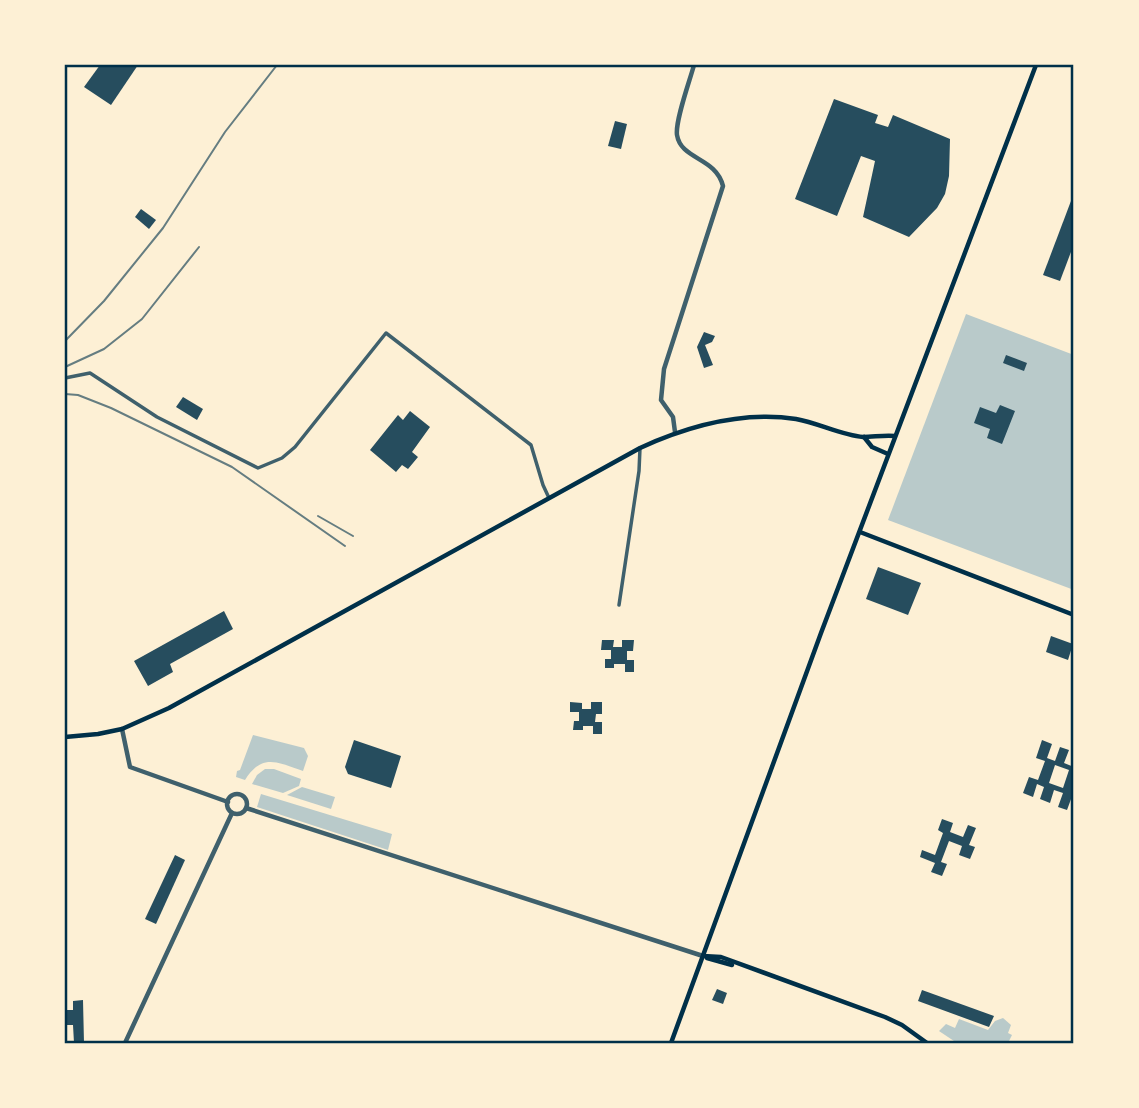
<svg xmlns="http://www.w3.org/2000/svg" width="1139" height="1108" font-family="Mulish,sans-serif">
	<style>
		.green { fill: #b9caca }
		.building { fill: #264d5e; fill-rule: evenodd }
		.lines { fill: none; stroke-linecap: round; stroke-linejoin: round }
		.minor { stroke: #3f606c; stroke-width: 3.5 }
		.tertiary { stroke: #3f606c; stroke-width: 4.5 }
		.secondary { stroke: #003049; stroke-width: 4.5 }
		.rail { stroke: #657d81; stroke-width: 2 }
		.neatline { fill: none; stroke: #003049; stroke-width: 2.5 }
	</style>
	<rect width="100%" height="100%" fill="#fdf0d5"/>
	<g class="green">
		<path d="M966,314L1074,355V590L888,520Z"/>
		<path d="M253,735L304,748L308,756L303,771C277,762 262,753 245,780L236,777L237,771L240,770Z"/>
		<path d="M265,769H274L301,779L299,786L283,793L252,784L257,775Z"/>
		<path d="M302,787L335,797L331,809L287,795Z"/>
		<path d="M261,794L392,834L388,850L257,807Z"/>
		<path d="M1003,1018L1011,1025L1008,1033L1012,1035L1008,1043H957L939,1031L946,1024L955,1028L959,1019L988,1030L995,1021Z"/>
	</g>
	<g class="building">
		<path d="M100,65H138L111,105L84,87Z"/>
		<path d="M834,99L878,115L875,123L888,127L893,115L950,139L949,176L945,194L937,208L909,237L863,217L875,161L861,156L837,216L795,199Z"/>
		<path d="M615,121L627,124L621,149L608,146Z"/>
		<path d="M1074,193V244L1060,281L1043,275Z"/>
		<path d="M141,209L156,220L149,229L135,217Z"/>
		<path d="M704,332L715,336L712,342L705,345L713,365L704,368L697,347Z"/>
		<path d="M1006,355L1027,363L1024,371L1003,363Z"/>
		<path d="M183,397L203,409L197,420L176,407Z"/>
		<path d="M1000,405L1015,411L1002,444L987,438L990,429L974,423L980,407L996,413Z"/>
		<path d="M410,411L430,427L412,452L418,457L408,469L402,465L396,472L370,450L398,415L403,420Z"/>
		<path d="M878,567L921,583L908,615L866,599Z"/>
		<path d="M224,611L233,629L170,664L173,672L148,686L134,661Z"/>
		<path d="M1051,636L1073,644L1068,660L1046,652Z"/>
		<path d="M602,640H614L613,647H622V640H634L633,651H627V660H634V672H625V664H614V668H605V659H611V650H601Z"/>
		<path d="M570,702L582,703V709H591V702H602V714H596L595,722H602V734H593V726H583V730H573L574,721H579V712H570Z"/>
		<path d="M354,740L401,756L391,788L348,774L345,767Z"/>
		<path d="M1042,740L1052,744L1047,758L1055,761L1060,747L1069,750L1064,763L1074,767V791L1067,810L1058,807L1063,793L1054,790L1050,803L1040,799L1044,787L1037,784L1033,797L1023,793L1029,777L1038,780L1045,761L1036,758ZM1055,765L1069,770L1063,788L1049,783Z"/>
		<path d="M942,819L953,823L950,832L963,837L968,825L976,828L969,845L975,847L970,859L959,855L962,846L949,841L941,862L947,864L942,876L931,872L935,863L920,857L922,850L935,855L943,833L938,830Z"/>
		<path d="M175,855L185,860L156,924L145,919Z"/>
		<path d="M717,989L727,993L723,1004L712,1000Z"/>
		<path d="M922,990L994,1016L989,1027L918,1001Z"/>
		<path d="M83,1000L84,1043H74L73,1025H65V1010H73V1001Z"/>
	</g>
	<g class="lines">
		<g class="minor">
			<path d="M65,378L90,373L157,417L258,468L282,458L295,447L386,333L531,445L543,485L549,498"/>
			<path d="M619,605L639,471L640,448"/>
		</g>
		<g class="tertiary">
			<path d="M675,432L673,417L661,400L664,369L723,186C716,157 681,160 677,135C675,121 690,80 694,65"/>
			<path d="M122,729L130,767L228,802"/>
			<circle cx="237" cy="804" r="10"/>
			<path d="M246,808L703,956"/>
			<path d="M125,1043L232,813"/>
		</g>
		<g class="secondary">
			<path d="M864,437L872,447L888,454"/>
			<path d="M860,532L1074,615"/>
			<path d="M65,737L98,734L122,729L169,708L640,448C688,426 742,411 796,419C818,423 842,435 863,437C874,437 883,435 895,436"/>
			<path d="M703,956L721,957L885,1017L902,1025L927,1043"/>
			<path d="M707,958L732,965"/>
			<path d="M671,1043L821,633L1036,65"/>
		</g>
		<g class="rail">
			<path d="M65,341L104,301L163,228L225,132L277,65"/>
			<path d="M65,367L104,349L142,319L199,247"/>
			<path d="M65,394L78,395L111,408L232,467L345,546"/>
			<path d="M318,516L353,536"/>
		</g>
	</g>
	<rect width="1139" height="1108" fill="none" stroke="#fdf0d5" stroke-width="133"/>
	<rect x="66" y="66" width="1006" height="976" class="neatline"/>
</svg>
